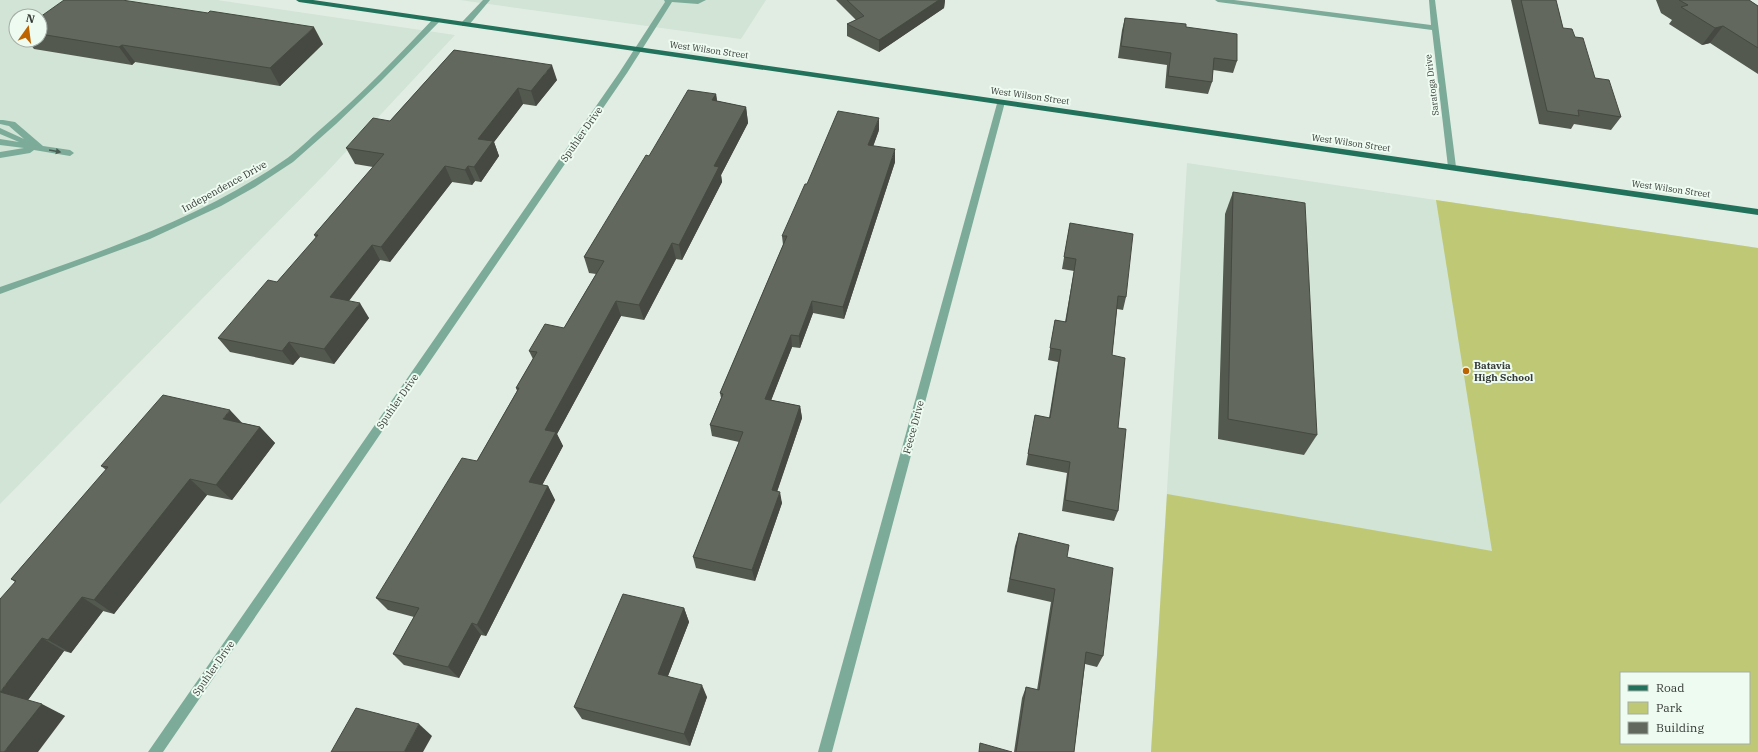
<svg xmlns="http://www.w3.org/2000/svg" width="1758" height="752" font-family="'IBM Plex Serif',serif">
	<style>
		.built { fill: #d1e4d5; fill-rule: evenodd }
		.green { fill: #bfc874; fill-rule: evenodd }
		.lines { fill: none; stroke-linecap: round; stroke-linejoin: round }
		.minor { fill: #7cab9a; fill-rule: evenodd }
		.major { fill: #22715b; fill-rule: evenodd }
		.wall { fill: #545950 }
		.shaded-wall { fill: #454941 }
		.building { fill: #62685d; stroke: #454941 }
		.oneway { fill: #4a5b53 }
		.poi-dot { fill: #bd6400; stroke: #eefbf1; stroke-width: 1.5 }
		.labels { text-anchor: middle; stroke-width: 4; stroke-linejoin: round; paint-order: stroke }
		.far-street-label { font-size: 9px; fill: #343935; stroke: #eefbf1 }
		.street-label { font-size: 10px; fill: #343935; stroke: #eefbf1 }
		.poi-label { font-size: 10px; font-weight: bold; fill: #343935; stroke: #eefbf1; text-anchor: start }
	</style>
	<rect width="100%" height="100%" fill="#e1ede3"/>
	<g class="built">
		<path d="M0,0H217L455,35L325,174L0,504ZM16,16H40V40H16Z"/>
		<path d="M460,0H766L741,39Z"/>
		<path d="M1187,163L1758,248V752H1151ZM1621,673H1749V743H1621Z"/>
	</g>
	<path class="green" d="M1436,200L1758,248V752H1151L1167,494L1492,551ZM1621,673H1749V743H1621Z"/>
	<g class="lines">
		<g class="minor">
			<path d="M483,0H490L468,26H462V22Z"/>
			<path d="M664,0H706L698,4L672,2L627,73L163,752H148L619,73L665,2Z"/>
			<path d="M1215,0H1234L1431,25L1429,0H1435L1456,167L1455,169H1449L1448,167L1432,30L1218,2Z"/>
			<path d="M434,18L441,20L381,81L336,124L293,162L255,187L221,206L150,239L0,294V287C97,253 198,220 283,161C297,152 309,139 322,128C362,94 398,56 434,18Z"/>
			<path d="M998,100H1001L1005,102L832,752H818Z"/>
			<path d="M3,120L15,122L43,146L70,150L74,153L70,156L34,150L30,153L0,158V152L24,148L0,145V139L19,142L0,134V128L24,139L9,126L0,124V120Z"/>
		</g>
		<path class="major" d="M296,0H313L1758,209V215L299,2Z"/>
	</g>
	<g class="wall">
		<path d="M836,0H945L944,8L879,52L847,36V24L856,20Z"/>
		<path d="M1511,0H1556L1563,28L1575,37L1595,78L1621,117L1611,130L1574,124L1571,129L1539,124Z"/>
		<path d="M1656,0H1749L1758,6V74L1710,43L1702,45L1669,24L1672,20L1661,13Z"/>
		<path d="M40,17L323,44L280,86L135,62L132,65L34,49L27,40H40Z"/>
		<path d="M1125,18L1186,27L1237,61L1233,73L1213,70L1212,82L1208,94L1165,88L1167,65L1118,58L1122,30Z"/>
		<path d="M454,50L557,80L536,106L523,104L494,142L499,156L481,182L475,181L472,185L452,182L390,262L380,260L349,301L369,318L334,364L300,357L293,365L230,352L218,338L277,282L316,238L314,235L373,167L355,164L346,148L390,121Z"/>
		<path d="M716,94L717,101L746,107L748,123L721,175L722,182L682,260L676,259L644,320L621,316L557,434L563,446L542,485L548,486L555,500L486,636L481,635L459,678L404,665L393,654L414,617L388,610L376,598L477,461L517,391L516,388L533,359L529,351L564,328L596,274L589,273L584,257L649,156Z"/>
		<path d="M879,130L873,146L895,162L844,319L813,313L800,348L792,347L771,400L800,406L802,418L777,491L782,503L755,581L696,568L693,557L739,442L712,436L710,425L721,398L720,393L783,245L782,236Z"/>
		<path d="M1233,192L1317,435L1304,455L1218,439L1225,214Z"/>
		<path d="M1070,223L1126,297L1123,310L1117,309L1112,355L1118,428V511L1114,521L1062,511L1067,473L1026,465L1035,415L1049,418L1058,362L1048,360L1055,320L1065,322L1074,271L1062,269Z"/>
		<path d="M243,423L260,427L275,443L232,500L207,495L114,614L103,611L71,653L64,651L28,700L65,716L0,752L15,582L11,579L106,470L101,466Z"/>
		<path d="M1019,533L1067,557L1103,656L1097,667L1085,664L1074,752H1014L1022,698L1026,687L1037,690L1051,602L1007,592L1015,546Z"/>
		<path d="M684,608L689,622L668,676L707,697L690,746L582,719L574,707Z"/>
	</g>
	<g class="shaded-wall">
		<path d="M939,0H945L944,8L879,52V40Z"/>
		<path d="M1723,26L1710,43L1702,45L1715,28Z"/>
		<path d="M314,27L323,44L280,86L270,68Z"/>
		<path d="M122,45L135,62L132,65L119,47Z"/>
		<path d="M552,65L557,80L536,106L531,91Z"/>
		<path d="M518,88L523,104L494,142L499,156L481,182L474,167L478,139Z"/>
		<path d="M716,94L718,109L712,100Z"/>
		<path d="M746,107L748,123L721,175L722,182L682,260L679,245L714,166Z"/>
		<path d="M879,118V130L869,158L868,145Z"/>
		<path d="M895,149V162L844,319L843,307Z"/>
		<path d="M445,166L452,182L390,262L381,247Z"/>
		<path d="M468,166L475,181L472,185L465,170Z"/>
		<path d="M672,243L676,259L644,320L639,305Z"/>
		<path d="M372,245L380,260L340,312L330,297Z"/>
		<path d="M616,301L621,316L557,434L563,446L537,495L529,482L545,430Z"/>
		<path d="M812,301L813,313L800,348L799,336Z"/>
		<path d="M360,303L369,318L334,364L324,349Z"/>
		<path d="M791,335L792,347L767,411L765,399Z"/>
		<path d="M289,342L300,357L293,365L282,351Z"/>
		<path d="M800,406L802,418L774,501L772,490Z"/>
		<path d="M230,410L245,426L223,419Z"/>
		<path d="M260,427L275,443L232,500L216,485Z"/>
		<path d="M190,479L207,495L114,614L94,600Z"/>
		<path d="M548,486L555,500L486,636L477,625Z"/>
		<path d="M780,492L782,503L755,581L752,570Z"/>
		<path d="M82,597L103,611L71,653L48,640Z"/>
		<path d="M684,608L689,622L664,686L658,674Z"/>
		<path d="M472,623L481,635L459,678L448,667Z"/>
		<path d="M42,638L64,651L25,704L0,692Z"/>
		<path d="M702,685L707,697L690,746L684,734Z"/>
		<path d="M42,704L65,716L38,752H4Z"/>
		<path d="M419,724L432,736L423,752H404Z"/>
	</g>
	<g class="building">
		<path d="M64,0H122L208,13L210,11L314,27L270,68L122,45L119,47L40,34V17Z"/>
		<path d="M847,0H939L879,40L847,24L864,16Z"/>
		<path d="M1521,0H1556L1563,28L1572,29L1575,37L1583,38L1595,78L1609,80L1621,117L1578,110L1579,116L1547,111Z"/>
		<path d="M1679,0H1749L1758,6V48L1723,26L1715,28L1681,7L1688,5Z"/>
		<path d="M1125,18L1186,24V27L1237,34V61L1214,58L1212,82L1168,76L1171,53L1121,46Z"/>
		<path d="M454,50L552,65L531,91L518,88L478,139L493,141L474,167L468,166L465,170L445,166L381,247L372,245L330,297L360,303L324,349L289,342L282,351L218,338L268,280L277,282L318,235H314L384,154L346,148L373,118L390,121Z"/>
		<path d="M688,90L716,94L712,100L746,107L714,166L719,167L679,245L672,243L639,305L616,301L545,430L556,432L529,482L548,486L477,625L472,623L448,667L393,654L419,608L376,598L462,458L477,461L519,388H516L537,352L529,351L545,324L564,328L604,261L584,257L646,155L649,156Z"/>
		<path d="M838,111L879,118L868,145L895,149L843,307L812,301L799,336L791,335L765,399L800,406L772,490L780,492L752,570L693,557L743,432L710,425L723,394L720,393L787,236H782L805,184H807Z"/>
		<path d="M1233,192L1305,203L1317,435L1228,419Z"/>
		<path d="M1070,223L1133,234L1126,297L1118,296L1112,355L1125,358L1118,428L1126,429L1118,511L1065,500L1070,462L1028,454L1035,415L1050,418L1061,350L1050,348L1055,320L1066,322L1076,259L1064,257Z"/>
		<path d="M163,395L230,410L223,419L260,427L216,485L190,479L94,600L82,597L48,640L42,638L0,692L42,704L4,752H0V599L16,581L11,579L108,467L101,466Z"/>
		<path d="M1019,533L1069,545L1067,557L1113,568L1103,656L1086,652L1074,752H1016L1026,687L1039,690L1055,589L1010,579Z"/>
		<path d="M623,594L684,608L658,674L702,685L684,734L574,707Z"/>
		<path d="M356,708L419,724L404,752H331Z"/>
		<path d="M980,743L1012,752H979Z"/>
	</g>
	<defs><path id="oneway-solid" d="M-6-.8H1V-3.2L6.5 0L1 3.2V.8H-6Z"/></defs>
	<use class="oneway" href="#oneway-solid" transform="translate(55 151) rotate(10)"/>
	<circle class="poi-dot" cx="1466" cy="371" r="4"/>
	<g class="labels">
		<g class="far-street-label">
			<text transform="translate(709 50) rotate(8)" y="3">West Wilson Street</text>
			<text transform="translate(1432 85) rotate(-97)" y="3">Saratoga Drive</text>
			<text transform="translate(1030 96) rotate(8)" y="3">West Wilson Street</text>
			<text transform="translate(1351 143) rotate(8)" y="3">West Wilson Street</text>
			<text transform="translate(1671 189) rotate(8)" y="3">West Wilson Street</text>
		</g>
		<g class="street-label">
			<text transform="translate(581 134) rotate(-55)" y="4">Spuhler Drive</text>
			<text transform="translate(224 186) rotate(-29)" y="4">Independence Drive</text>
			<text transform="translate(397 401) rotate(-55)" y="4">Spuhler Drive</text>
			<text transform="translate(913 427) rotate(-75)" y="4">Feece Drive</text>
			<text transform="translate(213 668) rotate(-55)" y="4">Spuhler Drive</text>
		</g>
		<g class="poi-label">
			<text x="1474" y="369">Batavia<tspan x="1474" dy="12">High School</tspan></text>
		</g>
	</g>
	<rect x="1620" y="672" width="130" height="72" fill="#eefbf1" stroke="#a4ada6"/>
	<rect x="1628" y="685" width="20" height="6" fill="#22715b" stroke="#a4ada6"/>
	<text x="1656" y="692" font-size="12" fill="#343935">Road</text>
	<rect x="1628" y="702" width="20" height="12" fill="#bfc874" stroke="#a4ada6"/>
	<text x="1656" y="712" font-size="12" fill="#343935">Park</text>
	<rect x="1628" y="722" width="20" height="12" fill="#62685d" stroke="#a4ada6"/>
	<text x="1656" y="732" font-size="12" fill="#343935">Building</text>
	<g transform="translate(28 28) rotate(14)"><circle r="19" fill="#eefbf1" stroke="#a4ada6"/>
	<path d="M0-3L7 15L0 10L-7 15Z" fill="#bd6400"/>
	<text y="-6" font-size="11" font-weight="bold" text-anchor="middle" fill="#343935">N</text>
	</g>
</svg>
